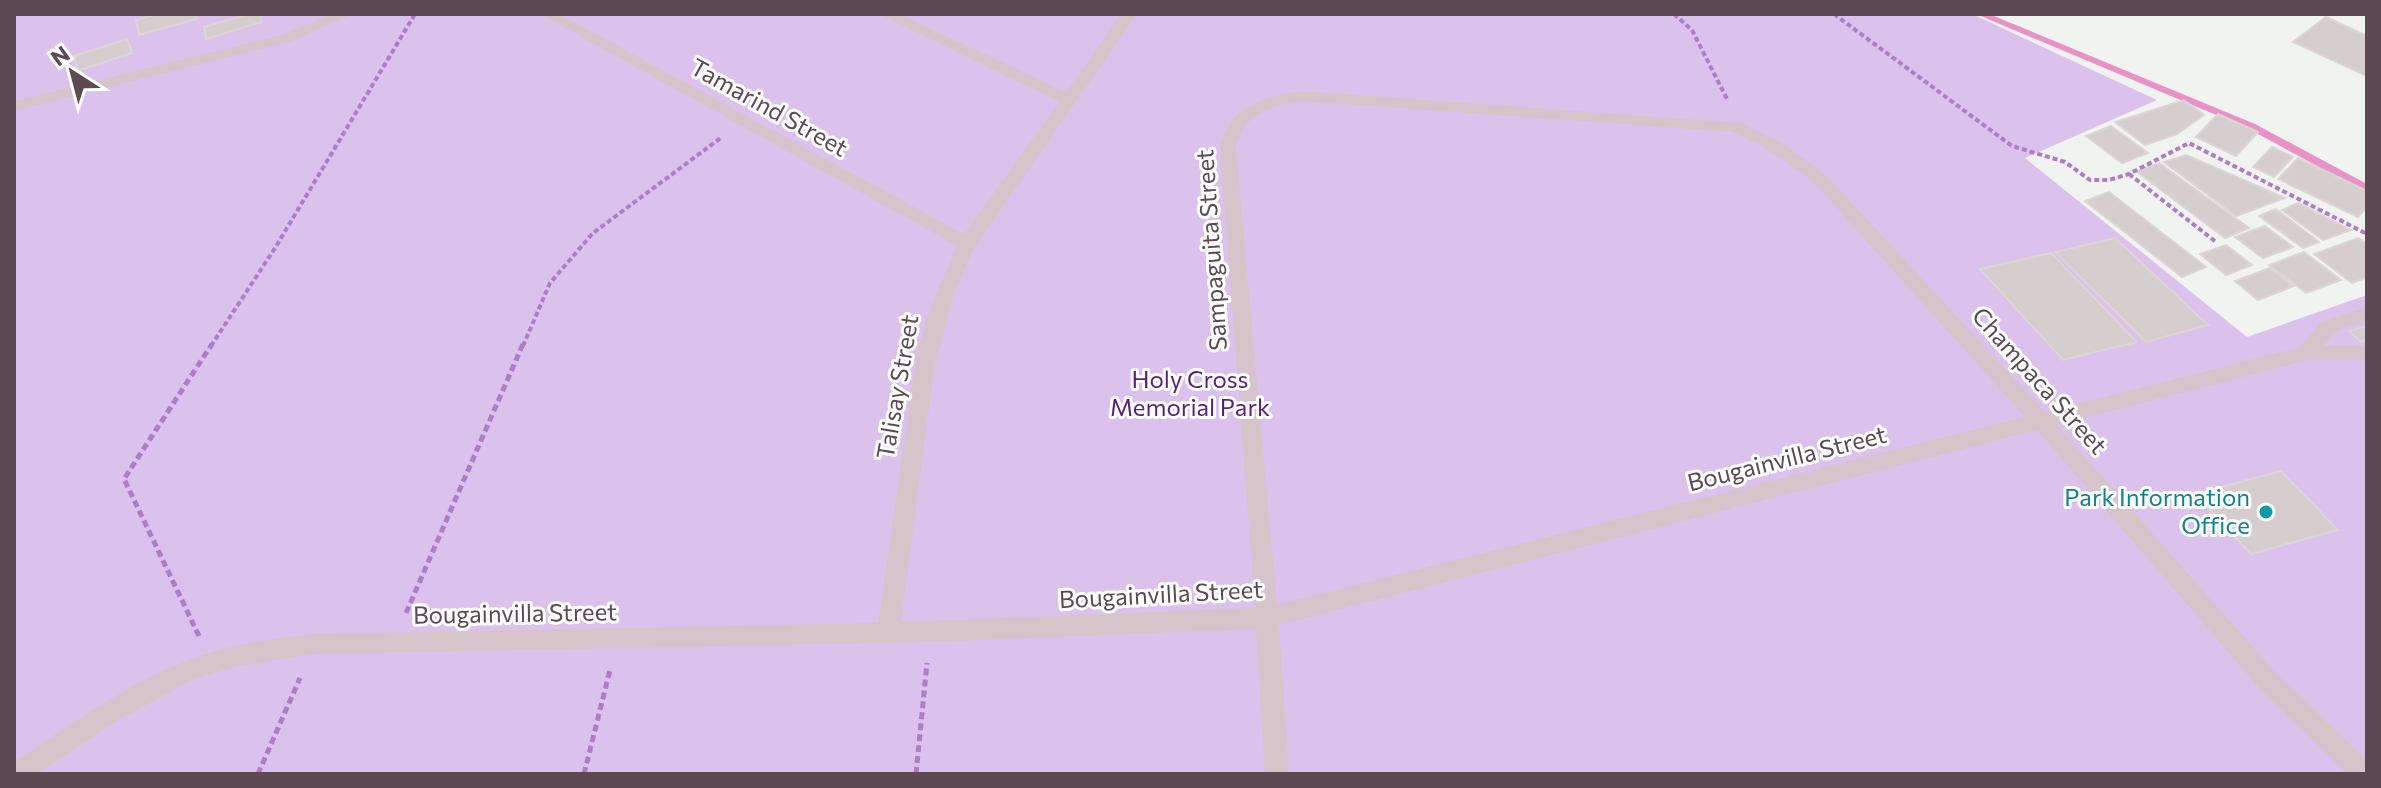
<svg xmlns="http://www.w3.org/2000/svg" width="2381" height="788" font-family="Commissioner,sans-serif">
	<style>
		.green { fill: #dac2ed }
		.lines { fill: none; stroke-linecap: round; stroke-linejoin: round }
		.stream { fill: #e892c8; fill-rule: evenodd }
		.building { fill: #d6cdcf; stroke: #dcd5d6; stroke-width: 2 }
		.path-far1 { stroke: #b07cca; stroke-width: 4; stroke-dasharray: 5 3; stroke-linecap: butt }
		.path { stroke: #b07cca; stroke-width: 5; stroke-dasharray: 7 4; stroke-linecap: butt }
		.lane { fill: #d5c5cb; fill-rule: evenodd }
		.culture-dot { fill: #0f9aa8; stroke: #fff; stroke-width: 3 }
		.labels { text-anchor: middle; stroke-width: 6; stroke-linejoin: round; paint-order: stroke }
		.street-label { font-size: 24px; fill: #5d4951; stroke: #fff }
		.park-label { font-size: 24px; fill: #5c1d7c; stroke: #fff }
		.culture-label { font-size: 24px; fill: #0d838f; stroke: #fff; text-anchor: end }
	</style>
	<rect width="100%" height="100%" fill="#f1f3f1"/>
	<path class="green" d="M14,14H1972L2157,100L2025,158L2247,337L2367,295V774H14Z"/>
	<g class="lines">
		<path class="stream" d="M1976,14H1989L2255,124L2367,184V193L2247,128Z"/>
	</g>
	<g class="building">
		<path d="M158,14H195L196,19L139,35L136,20Z"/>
		<path d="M249,14H260L262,22L206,39L204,27Z"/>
		<path d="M2326,17L2367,36V76L2293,42Z"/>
		<path d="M127,39L132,53L78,71L74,56Z"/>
		<path d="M2184,100L2204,115L2177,134L2145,145L2115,122Z"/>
		<path d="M2218,114L2258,132L2236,156L2196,137Z"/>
		<path d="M2111,126L2148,153L2122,163L2086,136Z"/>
		<path d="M2272,147L2293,157L2274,177L2253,167Z"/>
		<path d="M2186,155L2285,198L2236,216L2164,162Z"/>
		<path d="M2298,158L2367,191V207L2358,217L2278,179Z"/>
		<path d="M2159,163L2249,228L2225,238L2136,171Z"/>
		<path d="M2109,192L2206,267L2182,277L2085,201Z"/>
		<path d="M2298,203L2351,230L2323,240L2282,210Z"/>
		<path d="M2276,209L2319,242L2303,248L2259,216Z"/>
		<path d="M2265,226L2293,247L2263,258L2235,237Z"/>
		<path d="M2115,238L2208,325L2146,342L2055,252Z"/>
		<path d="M2358,238L2367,244V277L2352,283L2314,254Z"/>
		<path d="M2226,245L2252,265L2226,275L2200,254Z"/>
		<path d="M2304,252L2341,280L2306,293L2269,265Z"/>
		<path d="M2051,253L2137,342L2063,360L1980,269Z"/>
		<path d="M2270,268L2294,286L2258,300L2235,281Z"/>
		<path d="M2367,326V340L2361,342L2349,331Z"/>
		<path d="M2281,471L2338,530L2251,554L2195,494Z"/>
	</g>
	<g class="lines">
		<g class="path-far1">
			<path d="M1674,14L1692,30L1727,99"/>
			<path d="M1834,14L2012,146L2065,162L2090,180H2109L2129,174L2189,143L2367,234"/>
			<path d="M2129,174L2216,242"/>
			<path d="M211,346L275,248L415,14"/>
			<path d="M523,346L550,283L593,233L722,137"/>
		</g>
		<g class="path">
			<path d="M406,613L523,344"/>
			<path d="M199,636L124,479L212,344"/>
			<path d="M258,774L300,678"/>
			<path d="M584,774L610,670"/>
			<path d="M916,774L927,663"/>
		</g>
		<g class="lane">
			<path d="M332,14H353L292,41L14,111V101L281,35Z"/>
			<path d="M540,14H559L964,234L1059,102L879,14H899L1066,92L1121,14H1137L975,247L955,290L934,370L901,622L1255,608L1220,147C1230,105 1263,97 1302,91L1741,123L1787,146L1828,177L2045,412L2301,347L2320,322L2367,307V321L2334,332L2324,346H2367V360H2308L2057,425L2275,672L2367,760V774H2347L2259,688L2037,430L1279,625L1289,774H1265L1256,629L930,642L315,654L238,666L193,680L120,719L38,774H14V762C77,720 139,675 212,652C245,641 281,638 315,634L878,623L917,353L931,306L957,246ZM1302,101L1732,132C1763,145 1790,163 1816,185L2025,417L1277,605L1236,147C1245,113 1270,106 1302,101Z"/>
		</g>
	</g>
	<circle class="culture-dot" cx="2266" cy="512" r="8"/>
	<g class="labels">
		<g class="street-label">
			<text transform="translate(769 108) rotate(29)" y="8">Tamarind Street</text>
			<text transform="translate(1212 250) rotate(-94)" y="8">Sampaguita Street</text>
			<text transform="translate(2039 381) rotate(48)" y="8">Champaca Street</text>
			<text transform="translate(898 387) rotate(-80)" y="8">Talisay Street</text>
			<text transform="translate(1787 459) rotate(-14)" y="8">Bougainvilla Street</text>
			<text transform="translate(1161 595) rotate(-3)" y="8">Bougainvilla Street</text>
			<text transform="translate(515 614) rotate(-1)" y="8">Bougainvilla Street</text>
		</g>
		<g class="park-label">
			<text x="1190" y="388">Holy Cross<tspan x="1190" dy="28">Memorial Park</tspan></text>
		</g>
		<g class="culture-label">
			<text x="2250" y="506">Park Information<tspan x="2250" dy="28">Office</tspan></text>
		</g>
	</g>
	<rect width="2381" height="788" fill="none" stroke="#5d4951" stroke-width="32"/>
	<g transform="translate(72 72) rotate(324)" stroke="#ffffff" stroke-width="6" paint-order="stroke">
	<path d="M0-6L14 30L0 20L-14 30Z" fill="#5d4951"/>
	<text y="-12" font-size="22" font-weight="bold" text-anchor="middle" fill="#5d4951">N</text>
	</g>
</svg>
